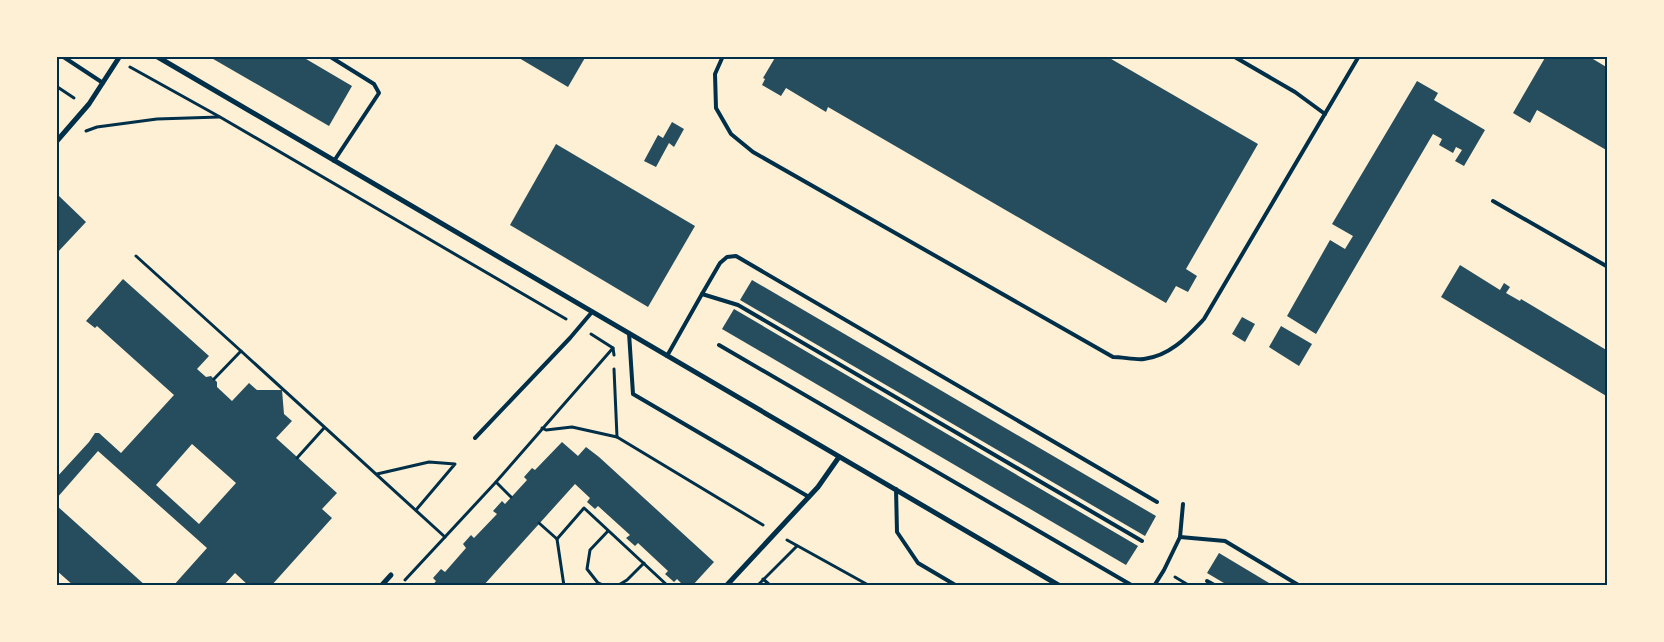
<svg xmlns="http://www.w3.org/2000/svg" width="1664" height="642" font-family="'Golos Text',sans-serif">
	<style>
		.building { fill: #264d5e; fill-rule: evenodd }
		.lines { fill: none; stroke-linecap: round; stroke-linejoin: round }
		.path { stroke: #003049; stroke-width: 3 }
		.service { stroke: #003049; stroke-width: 4 }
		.minor { stroke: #003049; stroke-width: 5 }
		.neatline { fill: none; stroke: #003049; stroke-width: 2 }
	</style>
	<rect width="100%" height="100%" fill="#fdf0d5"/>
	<g class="building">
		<path d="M208,56H301L352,86L329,126Z"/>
		<path d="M521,56H586L568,87L519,58Z"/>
		<path d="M776,56H1106L1258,144L1186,269L1197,276L1188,292L1176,286L1166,303L828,107L826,112L786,88L781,96L762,85L765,79L763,78Z"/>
		<path d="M1546,56H1588L1608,68V151L1537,110L1530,123L1513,113Z"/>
		<path d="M1417,81L1438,93L1434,100L1485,130L1464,166L1455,161L1462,150L1456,147L1453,153L1439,145L1442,139L1433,134L1316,334L1287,316L1330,240L1345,249L1353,236L1332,224Z"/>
		<path d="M672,122L684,129L674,147L669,143L656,167L644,161L658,135L663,138Z"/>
		<path d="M556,144L695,226L648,307L510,225Z"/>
		<path d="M59,196L86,222L56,254V199Z"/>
		<path d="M1460,265L1500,290L1504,283L1510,287L1506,293L1520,301L1521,299L1608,351V397L1441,297Z"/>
		<path d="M123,279L209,356L197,369L206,377L211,376L217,382V387L232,401L249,383L257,390H282L284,414L292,421L276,438L337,493L322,509L332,518L271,586H249L235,573L223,586H173L207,548L98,451L56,499V478L89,442L95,433H99L121,453L174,395L97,326L95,328L86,321ZM192,444L236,483L199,524L156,485Z"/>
		<path d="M752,280L1156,516L1145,536L740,300Z"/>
		<path d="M734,309L1138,546L1126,565L722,329Z"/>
		<path d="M1242,317L1255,324L1245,342L1232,334Z"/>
		<path d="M1281,326L1312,344L1299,366L1269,347Z"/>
		<path d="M562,442L578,456L586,447L599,457L714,562L692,586H684L677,579L674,582L665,574L668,571L638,543L635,546L626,538L630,535L598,506L595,509L587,502L590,498L575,484L483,586H432L436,581L433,578L441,569L445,572L466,548L463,544L471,535L474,538L497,514L493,511L502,501L505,504L527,480L524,477L532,468L535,470Z"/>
		<path d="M56,505L146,586H74L56,570Z"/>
		<path d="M1219,553L1274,586H1229L1207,573Z"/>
	</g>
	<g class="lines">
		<g class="path">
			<path d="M130,67L220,117L566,319"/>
			<path d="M56,86L74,98"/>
			<path d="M86,131L97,127L157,119L219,117"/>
			<path d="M136,256L241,351"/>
			<path d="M591,334L613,348"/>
			<path d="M614,369L617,437L763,525"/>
			<path d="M214,379L241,351L445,537"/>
			<path d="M542,428L546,430L572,427L617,437"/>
			<path d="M297,458L324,428"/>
			<path d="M377,474L429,462L455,464L416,510"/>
			<path d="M496,482L511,497"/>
			<path d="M539,523L557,539L564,586"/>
			<path d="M557,539L584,508L668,586"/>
			<path d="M787,540L870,586"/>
			<path d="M1175,577L1190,586"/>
			<path d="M763,579L771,586"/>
			<path d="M405,580L496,482L613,348L614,355"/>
			<path d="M605,586L598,583L587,569L590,550L608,531"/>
			<path d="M617,586L627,580L644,563"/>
			<path d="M757,586L797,546"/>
		</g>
		<g class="service">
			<path d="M62,56L103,83"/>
			<path d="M329,56L374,84L379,93L334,161"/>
			<path d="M723,56L715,74L716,108L731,134L753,152L1113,357C1123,357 1135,360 1144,359C1170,356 1187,337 1204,319L1359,56"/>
			<path d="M1233,56L1295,92L1325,114"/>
			<path d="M1493,201L1608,267"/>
			<path d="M702,294L720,263L727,257L736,256L1157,502"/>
			<path d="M629,333L633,394L809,497"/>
			<path d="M719,345L1133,586"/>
			<path d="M667,356L702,294L738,305L1142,541"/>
			<path d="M475,438L570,338L592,312"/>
			<path d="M896,489L897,532L918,563L957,586"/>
			<path d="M1180,537L1225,541L1300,586"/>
			<path d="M1207,581L1216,586"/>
			<path d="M1154,586L1164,570L1180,537L1183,504"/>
		</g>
		<g class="minor">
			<path d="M156,56L1060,586"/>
			<path d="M56,142L89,104L120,56"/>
			<path d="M381,586L391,575"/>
			<path d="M726,586L818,487L839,457"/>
		</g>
	</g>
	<rect width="1664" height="642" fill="none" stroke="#fdf0d5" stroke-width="115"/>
	<rect x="58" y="58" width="1548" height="526" class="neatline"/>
</svg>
